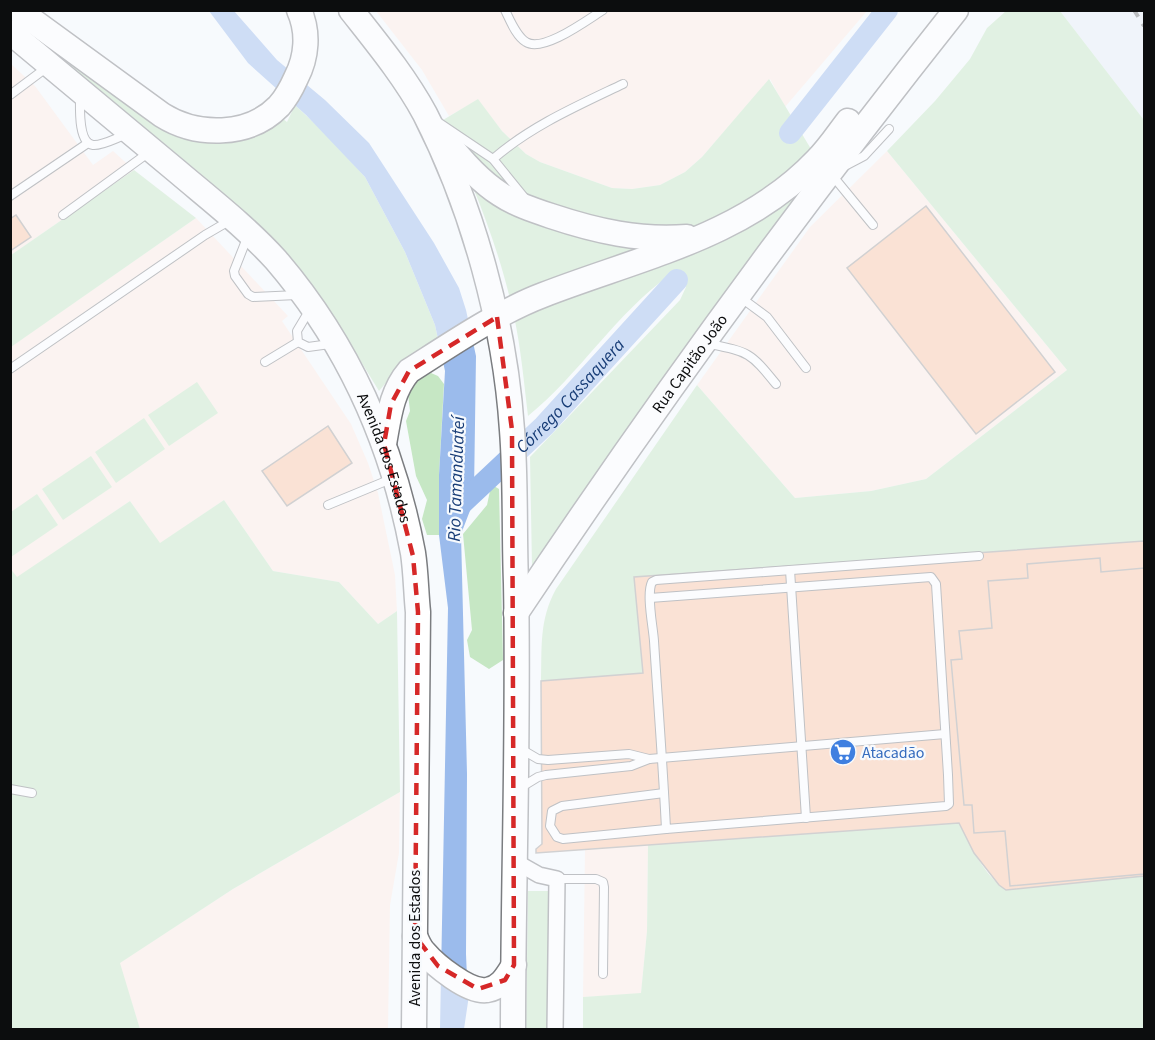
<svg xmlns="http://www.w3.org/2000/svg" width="1155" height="1040" font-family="'Source Sans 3',sans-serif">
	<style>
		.built { fill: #e6eef7 }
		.industrial { fill: #feece2 }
		.green { fill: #c6e7c4 }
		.water { fill: #9bbbec }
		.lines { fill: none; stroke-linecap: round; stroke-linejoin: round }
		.river { stroke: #9bbbec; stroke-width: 22 }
		.building { fill: #fdc6a4; stroke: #a39f9d; stroke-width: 1.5 }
		.service-casing { stroke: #7b7d80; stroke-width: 10 }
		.minor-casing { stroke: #7b7d80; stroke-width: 18 }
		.trunk-casing { stroke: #7b7d80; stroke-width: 27 }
		.service { stroke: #fff; stroke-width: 8 }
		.minor { stroke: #fff; stroke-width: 15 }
		.trunk { stroke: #fff; stroke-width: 24 }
		.rail { stroke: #707274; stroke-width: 4; stroke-dasharray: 8 8; stroke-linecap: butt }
		.marked { fill: none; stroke: #d62828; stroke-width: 4.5; stroke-dasharray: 12 8; stroke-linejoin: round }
		.labels { text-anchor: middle; stroke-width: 4.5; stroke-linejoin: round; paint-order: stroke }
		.street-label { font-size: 16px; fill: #0c0d0e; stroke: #f7fafd }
		.shop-label { font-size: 16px; fill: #366cbe; stroke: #f7fafd; text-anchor: start }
		.water-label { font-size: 18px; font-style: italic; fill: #173c76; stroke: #f7fafd }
	</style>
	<rect width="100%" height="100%" fill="#f7fafd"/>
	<path class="built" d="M1060,11H1144V120Z"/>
	<g class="industrial">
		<path d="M376,11H867L785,107L770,79L702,157L685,172L660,185L632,189L612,188L540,162L526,154L502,131L478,100L449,116L422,70Z"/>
		<path d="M11,64L35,86L93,165L113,151L134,170L11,255Z"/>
		<path d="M887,151L1067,370L926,479L871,491L795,498L697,385L810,227Z"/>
		<path d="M196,218L288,316L282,321L351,424L368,463L378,493L395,575L397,611L378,624L339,582L273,571L224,500L160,544L130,501L17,578L10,568V347Z"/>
		<path d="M400,792L399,853L390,905L388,1029H140L119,963L233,889Z"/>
		<path d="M648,845L647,931L641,994L583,997L585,849Z"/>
	</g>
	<g class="green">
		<path d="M1006,11H1060L1144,120V541L635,577L643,673L541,681C542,647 539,620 556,589L697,385L795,498L871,491L926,479L1067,370L887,151L935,101L970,59L987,28Z"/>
		<path d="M56,51L166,127L282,118L287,122L295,105L329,137L365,177L405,252L435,325L438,339L406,359L379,391L322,298L270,237L220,190L58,55Z"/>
		<path d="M769,79L823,169L532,567L530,457L680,300L686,287L670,275C617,312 579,375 528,416C524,383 521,349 514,316C499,247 473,183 443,120L478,99L502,131L526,154L540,162L612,188L632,189L660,185L685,172L702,157Z"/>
		<path d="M134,170L196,218L11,347V255Z"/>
		<path d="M431,373L438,376L444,384L439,475V535H427L422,519L427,500L416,476L406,421L410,411L408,394L419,379Z"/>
		<path d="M197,382L218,413L169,446L148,415Z"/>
		<path d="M144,418L165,449L116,483L95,452Z"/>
		<path d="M91,456L112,487L63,520L42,489Z"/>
		<path d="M494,486L499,489L503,660L489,669L470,657L467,640L472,630L463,534L487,505L490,491Z"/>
		<path d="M37,494L58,525L11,557V512Z"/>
		<path d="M224,500L273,571L339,582L378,624L397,611L400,792L233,889L120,963L140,1029H11L10,568L17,577L130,501L160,543Z"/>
		<path d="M959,823C971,847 984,875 1006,890L1144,876V1029L583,1030V997L641,993L647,931L648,845Z"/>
		<path d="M528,891H549L547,1029H526Z"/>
	</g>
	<path class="water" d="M209,11H234L277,60L325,100L369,143L434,243L459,288L466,310L476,356L474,491L471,508L461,534L467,774L466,954L468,1002L464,1029H440L448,608L439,535V475L445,371L435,325L405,252L365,177L306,115L248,63Z"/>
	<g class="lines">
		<g class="river">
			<path d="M790,133L887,10"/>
			<path id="s1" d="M458,507L544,426L677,280"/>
		</g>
	</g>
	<g class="building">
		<path d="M926,206L1055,372L976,434L847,268Z"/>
		<path d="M16,215L31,237L10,251V219Z"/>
		<path d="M328,426L352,463L287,506L262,471Z"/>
		<path d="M1144,541V876L1006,890L999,885L974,853L959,823L536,853V849L542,844L541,681L643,673L634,577Z"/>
		<path d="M1100,558L1101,572L1144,568V874L1010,886L1005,831L974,833L972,805H964L951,660L962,659L959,631L992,628L988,581L1028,578L1027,564Z"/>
	</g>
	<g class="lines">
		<defs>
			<g id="service">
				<path d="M505,10C510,20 516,36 526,42C543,53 587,20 603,10"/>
				<path d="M10,95L46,68"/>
				<path d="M80,97C80,108 78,143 93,145C102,146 116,138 125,135"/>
				<path d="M435,120L493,159L523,196"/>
				<path d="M493,159C531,126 577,106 623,84"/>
				<path d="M843,167L864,156L889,129"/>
				<path d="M832,175L873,225"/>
				<path d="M10,196L88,143"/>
				<path d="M63,215L148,153"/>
				<path d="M247,238L234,271L235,276L248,294L253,297L297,295"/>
				<path d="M740,297L767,317L806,368"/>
				<path d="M309,311L297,331L298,342L308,347L330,344"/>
				<path d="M709,344C749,352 750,352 776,384"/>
				<path d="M265,362L298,342"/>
				<path d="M10,369L205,235L229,221"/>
				<path d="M328,505L391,479"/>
				<path d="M790,570L806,818"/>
				<path d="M650,598L931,577L936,584L948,775L949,804L946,806L666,829C663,766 658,704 654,641C653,626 646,594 652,582L656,580L979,556"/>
				<path d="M521,749L538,759L548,760L629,754L649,759"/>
				<path d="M520,788L538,777L546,775L631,766L649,759L945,734"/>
				<path d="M10,789L32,793"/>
				<path d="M664,793L562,806L552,811L550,826L557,837L563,839L666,829"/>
				<path d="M557,879H596L603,882L604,887L603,974"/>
			</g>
			<path id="minor" d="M516,862L539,875L557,879L555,1030"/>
			<g id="trunk">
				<path d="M18,10L162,115C197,137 249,137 279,106C286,98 292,87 296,78C307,57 309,32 299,10"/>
				<path d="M351,10C377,43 405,77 425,114C473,208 505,324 512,430C516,481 514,532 516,583C519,732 513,881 513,1030"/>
				<path id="s2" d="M10,32C66,79 122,125 178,172C211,200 247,228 276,260C348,344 393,445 413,553C416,573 416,593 418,612L414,1030"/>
				<path d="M444,138C460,159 478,180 500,194C515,204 533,210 551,216C596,231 640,241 687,237"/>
				<path d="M384,444C389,417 391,392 409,371C450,345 498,312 543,295C638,258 744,237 817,160C829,148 838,134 848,121"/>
				<path id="s3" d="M516,613C654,406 801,205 956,10"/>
				<path d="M415,936C417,941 420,948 424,952C435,965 469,993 487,990C501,988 507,976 514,965"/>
			</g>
		</defs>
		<use href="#service" class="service-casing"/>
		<use href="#minor" class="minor-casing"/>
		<use href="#trunk" class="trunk-casing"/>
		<use href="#service" class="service"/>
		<use href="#minor" class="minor"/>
		<use href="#trunk" class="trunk"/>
		<path class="rail" d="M1134,10L1144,26"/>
	</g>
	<path d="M0 0H1155V1040H0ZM497,317L512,430L514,965L505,980L478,989L438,966L415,936L418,612L413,556L384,444L391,404L409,371Z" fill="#f7fafd" fill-opacity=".55" fill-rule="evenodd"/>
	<path class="marked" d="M497,317L512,430L514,965L505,980L478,989L438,966L415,936L418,612L413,556L384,444L391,404L409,371Z"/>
	<defs>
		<symbol id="supermarket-disc" viewBox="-11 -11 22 22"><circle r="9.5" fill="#3f7fe0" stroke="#f7fafd"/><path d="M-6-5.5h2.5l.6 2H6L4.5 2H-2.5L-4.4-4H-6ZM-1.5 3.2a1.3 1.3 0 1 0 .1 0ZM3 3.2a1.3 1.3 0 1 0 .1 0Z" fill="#fff"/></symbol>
	</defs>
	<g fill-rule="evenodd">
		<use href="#supermarket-disc" x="828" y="737" width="30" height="30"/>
	</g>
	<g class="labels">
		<g class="street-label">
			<text dy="6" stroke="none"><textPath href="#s3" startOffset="304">Rua Capitão João</textPath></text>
			<text dy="6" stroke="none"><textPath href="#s2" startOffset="578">Avenida dos Estados</textPath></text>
			<text transform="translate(414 938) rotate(-90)" y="6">Avenida dos Estados</text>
		</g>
		<g class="shop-label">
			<text x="862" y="758">Atacadão</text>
		</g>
		<g class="water-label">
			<text dy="6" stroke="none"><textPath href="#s1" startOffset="158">Córrego Cassaquera</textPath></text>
			<text transform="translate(456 479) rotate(-88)" y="6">Rio Tamanduateí</text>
		</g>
	</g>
	<rect width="1155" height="1040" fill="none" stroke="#0c0d0e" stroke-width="24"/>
</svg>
